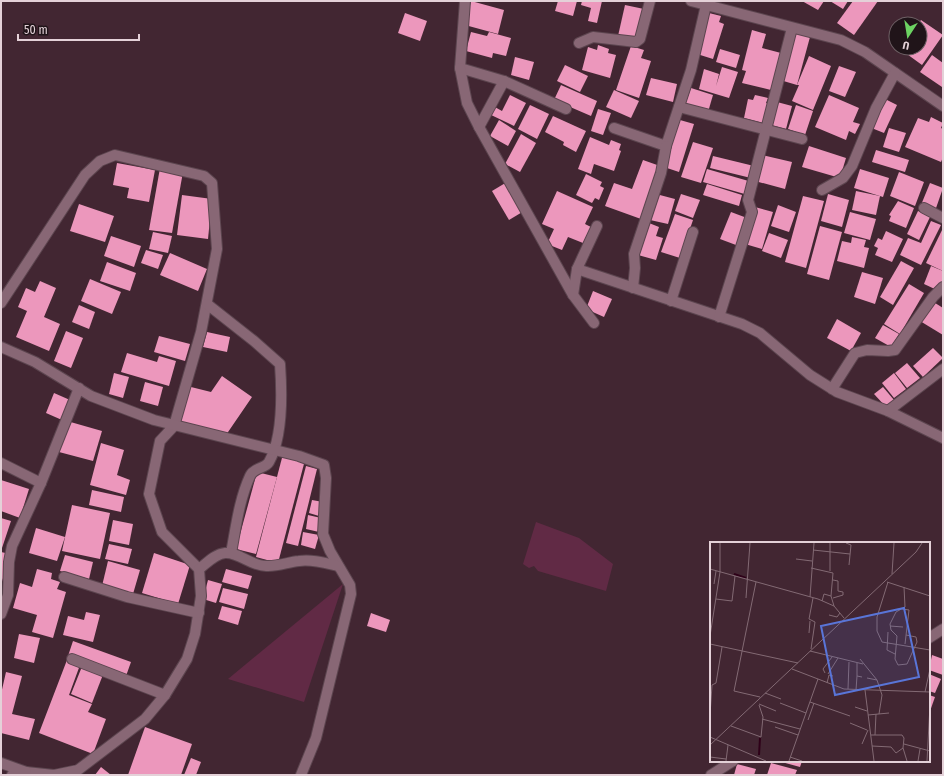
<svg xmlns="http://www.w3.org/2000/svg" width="944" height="776" font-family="'Fira Sans Condensed',sans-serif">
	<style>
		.green { fill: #612a45 }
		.building { fill: #ec97bc }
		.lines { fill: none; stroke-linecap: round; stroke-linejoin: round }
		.minor-casing { stroke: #5c454f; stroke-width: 12 }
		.tertiary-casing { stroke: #5c454f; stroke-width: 12 }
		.minor { stroke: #886775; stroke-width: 10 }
		.tertiary { stroke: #886775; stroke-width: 10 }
		.inset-river { fill: none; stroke: #2e0018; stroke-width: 2 }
		.inset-road { fill: none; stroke: #836a74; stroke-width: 1 }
		.view { fill: #5975d8; fill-opacity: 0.15; stroke: #5975d8; stroke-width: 2 }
		.inset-edge { fill: none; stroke: #e4d1d8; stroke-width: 2 }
	</style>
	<rect width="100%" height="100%" fill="#422632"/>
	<g class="green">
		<path d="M536,522L579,538L613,564L606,591L538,571L534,566L529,568L523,564Z"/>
		<path d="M343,584L304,702L228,679Z"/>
	</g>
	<g class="building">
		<path d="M471,1L504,10L498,34L465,25Z"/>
		<path d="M558,1H577L573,16L555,11Z"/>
		<path d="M582,1H602L597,23L588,21L591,8L581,5Z"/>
		<path d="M802,1H824L818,10Z"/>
		<path d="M830,1H848L843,9Z"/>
		<path d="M853,1H878L854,35L837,23Z"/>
		<path d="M625,5L644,9L638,40L618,36Z"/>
		<path d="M405,13L427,21L420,41L398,33Z"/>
		<path d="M709,13L721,16L719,22L724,24L713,59L697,54Z"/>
		<path d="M921,20L943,35L922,65L900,49L920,48V24H918Z"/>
		<path d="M752,30L766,34L762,48L781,53L771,90L742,83L746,71L742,70Z"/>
		<path d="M471,32L487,36L489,32L511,38L506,56L493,53L492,58L466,51Z"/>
		<path d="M793,32L810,37L797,85L780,80Z"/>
		<path d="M598,45L609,49L608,53L616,55L610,78L582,70L588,47L597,50Z"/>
		<path d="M631,46L644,50L641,58L651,61L639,98L616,90Z"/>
		<path d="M720,49L740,55L736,68L716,62Z"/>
		<path d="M932,55L943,63L942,87L920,72Z"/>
		<path d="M809,56L831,66L813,110L792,101L799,85H797Z"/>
		<path d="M515,57L534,62L529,80L511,75Z"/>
		<path d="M565,65L588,76L580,92L557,81Z"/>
		<path d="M839,66L856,72L845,97L829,91Z"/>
		<path d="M722,67L738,72L729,98L699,89L704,69L719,74L716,86Z"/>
		<path d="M651,78L677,84L673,102L646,95Z"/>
		<path d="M561,85L597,101L591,116L554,100Z"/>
		<path d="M691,88L713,95L708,112L685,105Z"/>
		<path d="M614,90L639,101L631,118L606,107Z"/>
		<path d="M510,95L526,103L514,126L489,114L493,106L502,111Z"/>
		<path d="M755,95L768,98L766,103L772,105L767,124L744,118L748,99L753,100Z"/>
		<path d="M829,95L859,108L853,122L860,124L855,134L849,131L846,140L815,127Z"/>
		<path d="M883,98L897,105L884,133L869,127Z"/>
		<path d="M777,102L792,106L786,129L771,125Z"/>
		<path d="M530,105L549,114L537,139L518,129Z"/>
		<path d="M796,105L813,111L805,135L788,129Z"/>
		<path d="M598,109L611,113L603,135L591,131Z"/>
		<path d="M553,116L586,131L576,152L563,145L564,142L545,132Z"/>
		<path d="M931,117L943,123L941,128L943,129V157L941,162L905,147L918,118L929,122Z"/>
		<path d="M499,120L516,131L508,146L490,136Z"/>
		<path d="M680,120L694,124L679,172L664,167Z"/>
		<path d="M889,128L906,133L899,152L883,147Z"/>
		<path d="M521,134L536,143L520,172L505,164Z"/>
		<path d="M590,137L609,145L611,140L621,144L619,150L621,151L614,171L594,164L591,174L578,169Z"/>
		<path d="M693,142L713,148L701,183L681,177Z"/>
		<path d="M809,146L846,158L840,178L802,167Z"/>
		<path d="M876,150L909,160L905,172L872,162Z"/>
		<path d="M762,155L792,162L785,189L755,181Z"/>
		<path d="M713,156L754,166L751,178L710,168Z"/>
		<path d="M643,160L660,166L641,219L605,206L614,183L632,189Z"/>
		<path d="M117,163L155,170L149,202L127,198L129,188L113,185Z"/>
		<path d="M160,168L183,172L172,233L149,230Z"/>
		<path d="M707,169L752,182L748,195L703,182Z"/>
		<path d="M860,169L889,178L883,197L854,188Z"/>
		<path d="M899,172L924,182L915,206L890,196Z"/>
		<path d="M586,174L602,182L600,186L604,188L599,200L595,198L592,203L576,195Z"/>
		<path d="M507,182L524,211L509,220L492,191Z"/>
		<path d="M930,183L943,188L935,211L921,205Z"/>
		<path d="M707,184L742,195L739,206L703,195Z"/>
		<path d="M557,191L593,207L585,224L591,227L583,243L568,237L562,250L547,244L554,229L542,224Z"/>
		<path d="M856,191L880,196L876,215L852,210Z"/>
		<path d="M656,194L675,199L668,224L650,220Z"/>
		<path d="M681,194L700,200L693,218L675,211Z"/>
		<path d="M828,194L849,200L842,227L821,221Z"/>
		<path d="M182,195L212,199L208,239L177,235Z"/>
		<path d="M803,196L824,201L806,268L785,262Z"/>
		<path d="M898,201L914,208L906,228L889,221L891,216L889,215Z"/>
		<path d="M79,204L114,216L105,242L70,231Z"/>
		<path d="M778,205L796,212L789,232L771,226Z"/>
		<path d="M755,207L773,212L762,249L745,244Z"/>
		<path d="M918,211L930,217L919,240L907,234Z"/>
		<path d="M731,212L747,218L736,245L720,239Z"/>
		<path d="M850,212L876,219L870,240L844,233Z"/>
		<path d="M675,214L693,220L680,258L661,252Z"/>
		<path d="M931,221L941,225L921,265L900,255L908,238L921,243Z"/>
		<path d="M649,223L659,227L656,236L663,238L656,260L638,255Z"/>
		<path d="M820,226L842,232L829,280L807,274Z"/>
		<path d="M943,228V271L926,263Z"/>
		<path d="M886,231L903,239L892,262L875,255L878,248L874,246L878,238L882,240Z"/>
		<path d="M153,232L172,236L168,253L149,249Z"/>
		<path d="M769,233L788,240L781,258L762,251Z"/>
		<path d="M111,236L141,246L134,267L104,256Z"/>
		<path d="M852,237L866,240L864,247L869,248L864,268L837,261L842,241L851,243Z"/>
		<path d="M146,250L163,255L158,269L141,263Z"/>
		<path d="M170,253L207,269L198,291L160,275Z"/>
		<path d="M901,261L914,268L893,305L880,297Z"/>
		<path d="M107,262L136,273L130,291L100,281Z"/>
		<path d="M931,266L943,271V281L939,291L924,284Z"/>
		<path d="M862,272L883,278L875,304L854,297Z"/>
		<path d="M90,279L121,292L112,314L81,301Z"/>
		<path d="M40,281L56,288L44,317L60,324L49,351L16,337L27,311L18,307L26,288L35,292Z"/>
		<path d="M909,284L924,293L900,334L884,324Z"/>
		<path d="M593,291L612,299L604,317L586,309Z"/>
		<path d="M932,301L943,308V335L920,321Z"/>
		<path d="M79,305L95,312L89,329L72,322Z"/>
		<path d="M837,319L861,333L851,351L827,338Z"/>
		<path d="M883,325L899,334L891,347L875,338Z"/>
		<path d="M66,331L83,338L71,368L54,361Z"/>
		<path d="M207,332L230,337L227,352L203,347Z"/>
		<path d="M159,336L190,344L185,361L154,352Z"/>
		<path d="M933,348L943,358L923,377L913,366Z"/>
		<path d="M127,353L157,362L159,356L176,361L169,386L121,372Z"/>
		<path d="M907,363L920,378L907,388L895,373Z"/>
		<path d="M114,373L129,377L123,398L109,394Z"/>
		<path d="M894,373L906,389L894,398L882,383Z"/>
		<path d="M222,376L252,397L226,435L178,425L187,386L211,392Z"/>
		<path d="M145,382L163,387L158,406L140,401Z"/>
		<path d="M883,387L894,400L886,407L874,394Z"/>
		<path d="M54,393L70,400L62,420L46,413Z"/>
		<path d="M67,421L102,431L93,461L59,452Z"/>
		<path d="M101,443L124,450L117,475L130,480L126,495L90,485Z"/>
		<path d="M283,454L305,460L278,563L256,557Z"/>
		<path d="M306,466L317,469L298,546L286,543Z"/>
		<path d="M257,472L277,477L256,554L236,549Z"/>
		<path d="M1,480L29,489L20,518L1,511Z"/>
		<path d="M92,490L124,497L121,512L89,505Z"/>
		<path d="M312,500L323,502L319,516L309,513Z"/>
		<path d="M72,505L110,513L100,559L62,551Z"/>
		<path d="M308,515L321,518L319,532L306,529Z"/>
		<path d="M1,518L11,521L1,551Z"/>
		<path d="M113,520L133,524L129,545L109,541Z"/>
		<path d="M36,528L65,537L57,561L29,553Z"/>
		<path d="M303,532L319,535L315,549L301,545Z"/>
		<path d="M109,544L132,549L128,564L105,559Z"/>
		<path d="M1,552L10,554L1,585Z"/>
		<path d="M154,553L190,565L178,604L142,593Z"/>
		<path d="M65,555L93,562L89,579L60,571Z"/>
		<path d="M108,561L140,570L133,594L102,586Z"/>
		<path d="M37,569L52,573L51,579L60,582L57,589L66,592L53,638L32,632L37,615L13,608L20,583L32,587Z"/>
		<path d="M226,569L252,576L248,589L222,582Z"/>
		<path d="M208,580L222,584L216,603L203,599Z"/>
		<path d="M223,588L248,594L244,609L219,602Z"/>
		<path d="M222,606L242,611L238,625L218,619Z"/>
		<path d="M86,612L100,615L93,642L63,635L68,616L84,620Z"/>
		<path d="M371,613L390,620L386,632L367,626Z"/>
		<path d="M19,634L40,638L34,663L14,658Z"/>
		<path d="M73,641L131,662L126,676L68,656Z"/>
		<path d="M932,655L943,659V675L929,670Z"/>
		<path d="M67,660L80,665L69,695L92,704L88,712L106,719L93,754L39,733Z"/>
		<path d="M83,664L104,672L92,703L71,694Z"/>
		<path d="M6,672L22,676L12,714L35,719L29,740L1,733V694Z"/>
		<path d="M929,674L941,679L935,693L929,691Z"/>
		<path d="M929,695L935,697L929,714Z"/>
		<path d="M145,727L192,744L181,775H128Z"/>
		<path d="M191,758L201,762L196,775H184Z"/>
		<path d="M778,761H802L800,767Z"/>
		<path d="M771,763L797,770L795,775H767Z"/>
		<path d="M737,764L756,769L754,775H734Z"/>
		<path d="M101,767L111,775H95Z"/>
	</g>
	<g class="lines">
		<defs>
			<g id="minor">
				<path d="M465,1L460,68L504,81L566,109"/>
				<path d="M691,1L841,40L865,52L943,106"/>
				<path d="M579,43L593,37L636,42L640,39L650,1"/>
				<path d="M460,68L467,103L479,127L573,295L594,323"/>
				<path d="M679,107L802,139"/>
				<path d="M479,127L504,81"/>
				<path d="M614,128L666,146L691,70L706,5"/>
				<path d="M822,190L843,178L852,166L876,108L895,73"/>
				<path d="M924,208L943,218"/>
				<path d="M577,269L742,324L760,333L810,375L837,392L888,411L943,438"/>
				<path d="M633,288L635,268L634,254L661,173L666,146"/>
				<path d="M573,295L577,269L597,226"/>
				<path d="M671,301L693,232"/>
				<path d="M1,303L85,175L100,161L115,155L204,176L212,183L217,249L201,332L174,426L160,441L149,494L162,532L199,569L201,596L195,634L187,659L165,695L145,719L78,770L54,775L26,772L12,775"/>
				<path d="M207,304L254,341L280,364C282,392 283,437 269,462C265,469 254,467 250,476C239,500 236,527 231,553"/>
				<path d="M719,317L752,212L748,200L792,28"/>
				<path d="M1,347L35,362L91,396L154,420L299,456L324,465L326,478L323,534L330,551L350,585L351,594L316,738L301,775"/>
				<path d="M832,389L855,353L867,350L888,351L895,350L933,297L943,287"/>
				<path d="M888,411L943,369"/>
				<path d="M1,463L41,483"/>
				<path d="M199,569C207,563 215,554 225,553C239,552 251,566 266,566C277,567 288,562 299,561C312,559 325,563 338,566"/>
				<path d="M64,577L127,597L199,613"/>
				<path d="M1,614L8,595L9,562L12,546L41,483L79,388"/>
				<path d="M72,659L165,695"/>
				<path d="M1,763L26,772"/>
			</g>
			<g id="tertiary">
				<path d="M929,638L943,629"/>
				<path d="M711,775L733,761"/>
			</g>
		</defs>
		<use href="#minor" class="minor-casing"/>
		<use href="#tertiary" class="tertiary-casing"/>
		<use href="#minor" class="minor"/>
		<use href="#tertiary" class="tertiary"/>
	</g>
	<g transform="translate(710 542)">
		<rect width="220" height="220" fill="#422632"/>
		<path class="inset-river" d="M24,32L36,36M49,213L50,196"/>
		<path class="inset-road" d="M136,1L141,3L139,23M103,8L140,12M86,17L102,19M101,26L123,31L121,54L124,64M0,27L108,57L124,64L134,76M120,29V1M182,32L184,1M123,38L128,39V49L133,50V53L123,56M46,40L24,149L50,155M177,40L220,54M178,40L167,75V89L172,100L220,108M4,42L6,29M194,45L195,65L186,70L180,82L181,88L187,94L185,117L188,123L197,122L207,100L206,95L196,93M100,55L104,1M36,56L40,1M6,57L22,59L25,34M112,59L114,52L121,54M192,67L199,68L195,102M119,73L127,75L130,71M180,84L193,85M178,90L177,108L185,112M99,91L100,79M0,94L10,30V1M0,102L88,121M101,107L105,80L99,77L103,56M100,109L153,122M150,117L167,138M82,127L134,147L220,150M115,131L113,127L122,115M118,132L128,116M147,134V121M157,136L167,138L172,153L169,172M117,141L119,133L123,134M138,147L139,120M146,148L147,134L152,135M155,148L164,219M215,150L220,127M55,151L71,157M100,160L140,174M70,161L96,171M49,162L66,169M145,165L157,169M0,173L2,143L6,141L12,105M158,173L179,171M52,177L90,187M98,178L104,161M140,181L157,188M21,184L51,195L53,175L49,163M65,185L88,193M161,193H192L194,196L193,206L186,211L181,205L162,204M165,193L166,172M0,195L56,219M152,202L158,188M194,202L220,209M0,203L206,10L212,1M193,206L197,219M0,215L16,217M80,215L92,219M16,219L18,203M79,219L108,137M208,219L210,207M217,219L220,163"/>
		<path class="view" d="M194,66L209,135L125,153L111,84Z"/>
		<rect width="220" height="220" class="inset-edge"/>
	</g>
	<rect width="944" height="776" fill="none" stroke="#e4d1d8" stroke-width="4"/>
	<g transform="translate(908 36) rotate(192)"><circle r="19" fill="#201419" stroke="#6e6065"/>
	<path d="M0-3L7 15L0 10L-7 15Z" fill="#6cd362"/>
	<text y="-6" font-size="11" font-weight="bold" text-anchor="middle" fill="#e4d1d8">U</text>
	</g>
	<path d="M18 34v6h121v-6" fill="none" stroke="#e4d1d8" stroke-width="2"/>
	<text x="24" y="34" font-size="12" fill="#e4d1d8" stroke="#201419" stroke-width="3" paint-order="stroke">50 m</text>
</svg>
